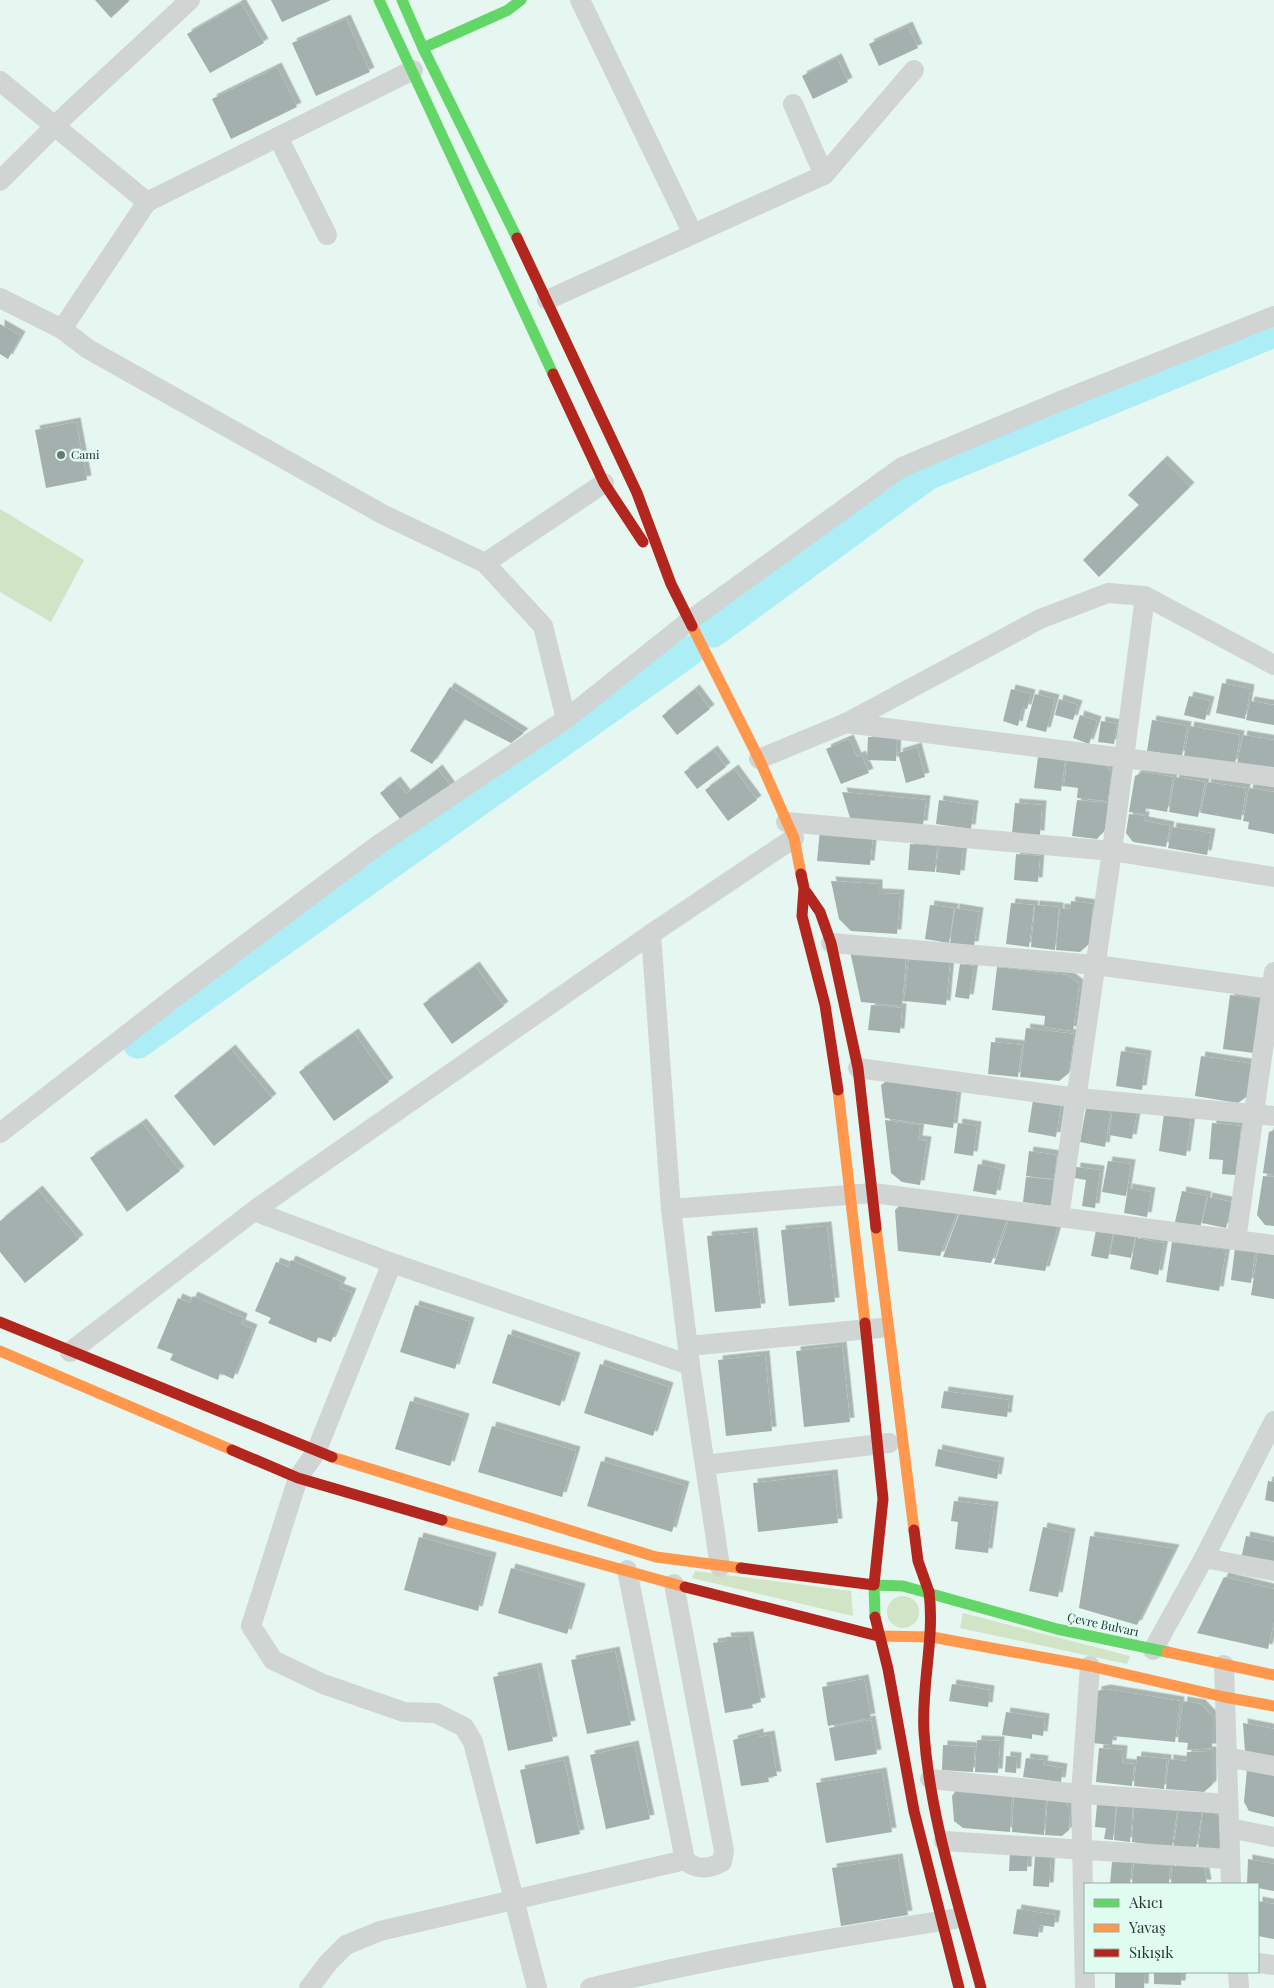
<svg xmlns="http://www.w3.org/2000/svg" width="1274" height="1988" font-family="'Playfair Display',serif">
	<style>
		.green { fill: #d1e4c6 }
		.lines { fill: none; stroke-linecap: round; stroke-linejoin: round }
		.river { stroke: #adedf6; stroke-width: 31 }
		.building { fill: #a3b0ad; filter: url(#shadow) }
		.street { stroke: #d0d4d2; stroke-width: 20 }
		.fast { stroke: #63d668; stroke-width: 11 }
		.slow { stroke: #ff974d; stroke-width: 11 }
		.jam { stroke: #b3261e; stroke-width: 11 }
		.poi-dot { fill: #6c7973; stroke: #e0fcf1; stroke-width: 2 }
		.labels { text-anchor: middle; stroke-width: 5; stroke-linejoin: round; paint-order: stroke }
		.poi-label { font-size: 12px; fill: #2a3530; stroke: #e0fcf1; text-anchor: start }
		.street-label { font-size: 12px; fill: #2a3530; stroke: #e0fcf1 }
	</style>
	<defs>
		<filter id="shadow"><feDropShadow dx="4.5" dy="-4.5" stdDeviation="0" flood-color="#0004"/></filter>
	</defs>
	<rect width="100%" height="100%" fill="#e6f6f0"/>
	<g class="green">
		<path d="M0,509L84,560L51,622L0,592Z"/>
		<path d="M695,1571L851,1591L853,1616L692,1578Z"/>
		<circle cx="903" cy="1612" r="16"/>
		<path d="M963,1613L1130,1656L1127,1664L960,1628Z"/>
	</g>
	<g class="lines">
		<g class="river">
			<path d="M713,632L927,475L1274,332"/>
			<path d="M138,1043L689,651"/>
		</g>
	</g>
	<g class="building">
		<path d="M95,0H128L129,1L111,18Z"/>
		<path d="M271,0H331L282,22Z"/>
		<path d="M241,3L264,43L210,73L187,34Z"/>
		<path d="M346,19L370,72L316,96L292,43Z"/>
		<path d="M908,26L918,48L879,66L869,44Z"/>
		<path d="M837,58L848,82L813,99L802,76Z"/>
		<path d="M277,67L297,107L231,139L212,99Z"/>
		<path d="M0,324L21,336L8,359L0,354Z"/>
		<path d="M76,422L87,480L46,488L35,430Z"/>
		<path d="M1163,460L1190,487L1099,577L1083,560L1139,505L1128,495Z"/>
		<path d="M1222,683L1250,689L1245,719L1216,713Z"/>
		<path d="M450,687L524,733L511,743L464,719L432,764L410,751Z"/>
		<path d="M695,689L710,709L677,735L662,716Z"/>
		<path d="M1011,689L1031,694L1027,709L1022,708L1018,726L1003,721Z"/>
		<path d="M1035,694L1055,699L1046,732L1026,727Z"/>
		<path d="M1189,696L1210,701L1205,720L1184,715Z"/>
		<path d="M1059,699L1078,705L1073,720L1055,715Z"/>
		<path d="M1250,701L1274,705V725L1246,720Z"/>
		<path d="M1080,715L1097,721L1089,744L1073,738Z"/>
		<path d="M1152,720L1187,726L1182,756L1147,751Z"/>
		<path d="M1101,721L1117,724L1114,744L1098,742Z"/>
		<path d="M1190,726L1240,735L1235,764L1184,756Z"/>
		<path d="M1243,735L1274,740V769L1237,764Z"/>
		<path d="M868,737L897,738L896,761L867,760Z"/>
		<path d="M849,739L857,757L861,755L869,773L841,784L826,749Z"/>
		<path d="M917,747L925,777L906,783L898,753Z"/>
		<path d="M713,750L726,767L697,789L684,772Z"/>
		<path d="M1038,757L1065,760L1061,791L1034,788Z"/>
		<path d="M1067,760L1105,765L1111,772L1108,801L1077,798L1078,788L1064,786Z"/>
		<path d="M438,769L451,787L404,824L380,793L396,781L406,794Z"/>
		<path d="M734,769L757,800L728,821L705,790Z"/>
		<path d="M1143,772L1173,777L1167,812L1146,808L1145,814L1129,812L1135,776Z"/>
		<path d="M1175,777L1205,782L1198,817L1169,812Z"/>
		<path d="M1207,782L1246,788L1241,820L1201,813Z"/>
		<path d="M1249,788L1274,792V834L1248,829L1249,822L1243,821Z"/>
		<path d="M842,792L926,800L923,825L851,821Z"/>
		<path d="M939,800L974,805L971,829L936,824Z"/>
		<path d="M1077,800L1108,803L1105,830L1097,839L1072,836Z"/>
		<path d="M1015,803L1042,805L1040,835L1012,833Z"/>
		<path d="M1129,814L1145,816L1144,821L1170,826L1166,847L1133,842L1126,833Z"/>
		<path d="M1172,827L1211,833L1207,855L1168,848Z"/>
		<path d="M820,830L873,835L870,865L817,861Z"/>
		<path d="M910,844L937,846L935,872L908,870Z"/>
		<path d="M939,846L963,848L960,875L936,872Z"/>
		<path d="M1016,854L1040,856L1038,882L1014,880Z"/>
		<path d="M831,881L878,884V893L900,894L897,934L851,931L839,919Z"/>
		<path d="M1071,901L1093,904L1089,944L1080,952L1056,950L1060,908L1070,909Z"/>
		<path d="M1011,903L1034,905L1029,947L1006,944Z"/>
		<path d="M930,905L954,908L949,943L925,939Z"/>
		<path d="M1035,905L1059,907L1055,950L1031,947Z"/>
		<path d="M955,908L979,912L974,946L950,943Z"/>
		<path d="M850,951L906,957L902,1006L861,1002Z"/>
		<path d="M909,957L950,961L946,1005L904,1001Z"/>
		<path d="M960,964L974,966L969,999L955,997Z"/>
		<path d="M475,966L504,1006L452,1044L423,1004Z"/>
		<path d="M997,967L1067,975L1079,984L1073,1031L1044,1027L1045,1016L992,1010Z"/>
		<path d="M1230,995L1253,998L1259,1004L1254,1053L1223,1049Z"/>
		<path d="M871,1005L902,1008L900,1033L868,1030Z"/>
		<path d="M1026,1028L1074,1034L1069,1073L1059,1081L1020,1077Z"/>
		<path d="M354,1033L389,1082L334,1121L299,1072Z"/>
		<path d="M991,1042L1022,1045L1018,1077L988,1074Z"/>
		<path d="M231,1049L272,1098L214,1146L174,1096Z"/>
		<path d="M1121,1051L1147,1055L1142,1090L1116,1086Z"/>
		<path d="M1201,1056L1253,1064L1249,1095L1238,1103L1195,1096Z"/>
		<path d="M891,1078L958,1087L953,1128L885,1118L881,1085Z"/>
		<path d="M1033,1100L1061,1104L1056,1137L1028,1132Z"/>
		<path d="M1087,1103L1111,1108L1105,1147L1080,1142Z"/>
		<path d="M1113,1108L1137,1112L1132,1139L1109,1135Z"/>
		<path d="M1164,1114L1191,1119L1186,1156L1159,1151Z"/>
		<path d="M885,1120L920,1125L918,1140L927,1141L920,1185L902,1182L891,1173Z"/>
		<path d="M142,1123L180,1171L127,1212L90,1158Z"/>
		<path d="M958,1123L977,1126L973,1156L954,1153Z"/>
		<path d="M1212,1123L1241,1126L1236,1175L1222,1174L1223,1160L1209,1159Z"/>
		<path d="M1274,1130V1175L1263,1173L1269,1132Z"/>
		<path d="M1029,1151L1057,1155L1054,1179L1026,1176Z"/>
		<path d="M1108,1161L1131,1164L1126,1196L1102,1192Z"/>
		<path d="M978,1164L1001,1169L996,1195L973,1191Z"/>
		<path d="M1076,1167L1100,1170L1095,1208L1082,1206L1086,1180L1075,1178Z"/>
		<path d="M1263,1176L1274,1177V1226L1265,1225L1257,1215Z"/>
		<path d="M1026,1177L1054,1180L1051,1206L1023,1202Z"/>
		<path d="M1128,1188L1151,1192L1147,1217L1124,1213Z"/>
		<path d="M38,1190L79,1239L25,1283L0,1252V1221Z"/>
		<path d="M1182,1191L1207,1196L1200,1228L1175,1222Z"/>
		<path d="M1208,1197L1232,1202L1226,1228L1202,1223Z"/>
		<path d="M901,1204L957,1212L940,1256L898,1251L895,1210Z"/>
		<path d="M960,1212L1007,1219L991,1263L943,1257Z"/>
		<path d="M1009,1219L1058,1226L1045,1271L994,1264Z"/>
		<path d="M827,1226L835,1302L789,1306L781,1230Z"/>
		<path d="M1096,1230L1113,1233L1108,1259L1091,1256Z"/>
		<path d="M753,1232L761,1308L715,1312L707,1236Z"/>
		<path d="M1114,1233L1135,1237L1131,1258L1110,1254Z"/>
		<path d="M1136,1238L1164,1243L1158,1275L1130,1269Z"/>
		<path d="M1172,1242L1226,1250L1219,1291L1166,1282Z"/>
		<path d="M1235,1248L1255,1251L1251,1283L1231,1280Z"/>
		<path d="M1258,1252L1274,1254V1299L1251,1295Z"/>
		<path d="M291,1260L342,1282L339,1288L352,1293L331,1342L318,1337L316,1343L268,1323L271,1318L255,1311L276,1262L288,1267Z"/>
		<path d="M193,1296L243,1318L241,1324L253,1329L233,1379L220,1373L218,1380L170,1360L173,1354L157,1348L178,1298L190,1303Z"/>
		<path d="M415,1305L470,1322L455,1369L400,1352Z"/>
		<path d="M508,1334L576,1357L560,1406L492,1383Z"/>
		<path d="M842,1346L850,1422L804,1427L796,1351Z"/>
		<path d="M765,1355L772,1431L726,1436L718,1360Z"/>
		<path d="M600,1364L669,1387L653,1436L584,1413Z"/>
		<path d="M944,1391L1009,1400L1007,1417L941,1408Z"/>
		<path d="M410,1401L465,1418L450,1466L395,1449Z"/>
		<path d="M492,1426L576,1451L562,1497L478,1472Z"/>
		<path d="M938,1449L1000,1462L997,1479L935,1466Z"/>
		<path d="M601,1461L685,1486L672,1532L587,1506Z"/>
		<path d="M833,1474L838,1523L758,1532L753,1483Z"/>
		<path d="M1268,1481L1274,1482V1502L1265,1500Z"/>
		<path d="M954,1501L994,1506L988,1553L955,1549L958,1522L951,1521Z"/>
		<path d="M1043,1527L1071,1533L1058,1597L1029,1591Z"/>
		<path d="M1090,1536L1175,1549L1137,1625L1079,1608Z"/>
		<path d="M1246,1536L1274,1542V1565L1241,1559Z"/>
		<path d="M419,1537L492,1557L478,1611L404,1590Z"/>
		<path d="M511,1568L581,1588L567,1634L498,1613Z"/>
		<path d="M1224,1577L1274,1589V1621L1268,1649L1197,1633Z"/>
		<path d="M749,1636L761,1702L752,1704L753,1708L725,1713L713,1643L727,1641L726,1637Z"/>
		<path d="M615,1651L631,1725L587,1734L571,1660Z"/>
		<path d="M537,1667L553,1741L508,1751L493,1677Z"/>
		<path d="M864,1679L871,1718L828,1726L822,1687Z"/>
		<path d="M952,1684L990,1690L988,1707L949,1701Z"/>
		<path d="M1106,1689L1180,1701L1175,1742L1113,1736L1112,1745L1092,1743L1097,1691Z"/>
		<path d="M1183,1701L1201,1704L1212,1716V1748L1187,1750L1188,1743L1178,1742Z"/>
		<path d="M1006,1712L1045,1718L1043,1736L1032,1734V1739L1002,1735Z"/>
		<path d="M871,1720L877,1754L835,1761L829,1728Z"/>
		<path d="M1243,1723L1274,1729V1759L1245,1752Z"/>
		<path d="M759,1733V1737L770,1735L777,1776L768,1777L769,1782L741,1786L733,1740Z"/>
		<path d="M977,1740L1000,1741L998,1773L975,1772Z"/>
		<path d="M634,1745L650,1819L606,1829L590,1755Z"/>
		<path d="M943,1745L975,1747L973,1772L942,1770Z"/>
		<path d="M1099,1748L1123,1750L1122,1763L1134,1764L1132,1786L1096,1782Z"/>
		<path d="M1212,1751V1785L1204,1792L1166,1789L1169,1759L1186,1761L1187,1752Z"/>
		<path d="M1006,1756L1017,1757L1016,1773L1005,1772Z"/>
		<path d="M1137,1756L1167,1759L1164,1789L1134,1786Z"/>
		<path d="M1026,1758L1044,1760L1043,1765L1063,1768L1061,1782L1023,1777Z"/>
		<path d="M564,1760L580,1834L536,1844L520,1770Z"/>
		<path d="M1247,1769L1274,1774V1817L1249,1811L1244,1802Z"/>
		<path d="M882,1772L892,1832L826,1843L816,1783Z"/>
		<path d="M957,1789L1012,1795L1010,1832L963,1828L954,1821L952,1796Z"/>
		<path d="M1014,1795L1046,1798L1044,1835L1012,1832Z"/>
		<path d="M1048,1798L1061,1799L1070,1808L1069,1830L1062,1836L1045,1835Z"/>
		<path d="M1097,1804L1116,1806L1113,1840L1104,1839L1106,1828L1095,1827Z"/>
		<path d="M1117,1806L1133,1807L1130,1842L1114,1840Z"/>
		<path d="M1134,1807L1177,1811L1172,1848L1132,1842Z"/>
		<path d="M1179,1811L1202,1812L1196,1849L1173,1848Z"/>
		<path d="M1203,1812L1214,1813L1222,1819L1220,1850L1198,1849Z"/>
		<path d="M1010,1852L1028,1853L1027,1871H1009Z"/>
		<path d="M1035,1854L1051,1855L1049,1887L1033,1886Z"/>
		<path d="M898,1858L908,1915L841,1926L832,1868Z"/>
		<path d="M1248,1859L1274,1864V1891L1258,1888V1884H1247Z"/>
		<path d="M1112,1862L1132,1863L1130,1884H1110Z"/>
		<path d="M1134,1863L1170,1866L1169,1884H1132Z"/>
		<path d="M1172,1866L1204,1867L1207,1884H1171Z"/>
		<path d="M1258,1901L1274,1904V1939L1258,1936Z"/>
		<path d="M1017,1909L1056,1915L1054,1927L1040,1925L1038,1937L1013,1934Z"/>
		<path d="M1115,1972H1145L1144,1988H1115Z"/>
		<path d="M1154,1972H1182L1181,1985L1154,1984Z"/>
	</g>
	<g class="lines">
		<g class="street">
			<path d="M580,0L693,234"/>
			<path d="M0,81L147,202"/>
			<path d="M278,137L327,235"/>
			<path d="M824,175L914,70"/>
			<path d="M0,181L68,113L190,0"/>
			<path d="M0,298L62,329L88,349L384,515L485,563L543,626L566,719"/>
			<path d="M547,300L824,175L793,104"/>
			<path d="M62,329L147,202L413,70"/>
			<path d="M485,563L604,483"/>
			<path d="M846,723L1274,777"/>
			<path d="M759,759L846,723L1040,619L1108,593L1145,596L1274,665"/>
			<path d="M786,822L1112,851L1274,877"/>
			<path d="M651,934L671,1209L690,1365L720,1567"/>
			<path d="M831,943L1096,965L1271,989"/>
			<path d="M1274,972L1236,1240L1274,1245"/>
			<path d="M858,1068L1077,1098L1274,1116"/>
			<path d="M0,1133L183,991L378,845L566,719L689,621L902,467L1058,402L1274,316"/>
			<path d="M671,1209L873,1193L1236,1240"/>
			<path d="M254,1211L392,1263L690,1365"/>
			<path d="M1059,1217L1112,851L1145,596"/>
			<path d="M392,1263L316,1452L298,1478L251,1626L273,1660L323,1684L404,1712L436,1713L464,1727L473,1742L537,1988"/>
			<path d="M688,1346L880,1328"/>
			<path d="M70,1352L259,1207L651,934L794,838"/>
			<path d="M705,1465L889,1443"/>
			<path d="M1204,1558L1274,1571"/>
			<path d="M627,1570L685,1860C697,1871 709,1869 722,1862L724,1851L674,1584"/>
			<path d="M1153,1650L1204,1558L1274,1421"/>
			<path d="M1224,1665L1231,1884"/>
			<path d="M1226,1757L1274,1766"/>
			<path d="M930,1779L1081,1794L1228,1804"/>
			<path d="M1229,1828L1274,1837"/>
			<path d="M944,1841L1229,1859"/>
			<path d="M1258,1963L1274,1965"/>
			<path d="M1238,1972L1239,1988"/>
			<path d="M309,1988L328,1963L346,1945L380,1931L685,1860"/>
			<path d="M590,1988C710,1958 832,1938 954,1919"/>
			<path d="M1085,1988L1081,1794L1090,1666"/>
		</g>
		<g class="fast">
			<path d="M379,0L553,374"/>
			<path d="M402,0L423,48L517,238"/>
			<path d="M423,48L508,10L521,0"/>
			<path d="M875,1617L874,1585L903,1586L1057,1629L1167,1652"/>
		</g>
		<g class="slow">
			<path d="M692,626L759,759L794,838L801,874"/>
			<path d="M838,1090L865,1323"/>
			<path d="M876,1228L914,1530"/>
			<path d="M0,1351L232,1450"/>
			<path d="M332,1457L656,1557L741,1568"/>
			<path d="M442,1520L685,1587"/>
			<path d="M878,1636L932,1637L1090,1666L1224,1697L1274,1706"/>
			<path d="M1167,1652L1274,1675"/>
		</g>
		<g class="jam">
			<path d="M517,238L637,493L671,584L692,626"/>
			<path d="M553,374L604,483L643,542"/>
			<path d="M801,874L804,888L802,916L825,1005L838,1090"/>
			<path d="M807,893L820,912L831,943L858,1068L876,1228"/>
			<path d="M0,1322L332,1457"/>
			<path d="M232,1450L298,1478L442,1520"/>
			<path d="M914,1530L918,1561L929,1592"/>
			<path d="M741,1568L874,1585L883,1499L865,1323"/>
			<path d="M685,1587L878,1636"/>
			<path d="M929,1592C935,1639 921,1685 924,1732C930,1819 959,1904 981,1988"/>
			<path d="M875,1617L888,1669L914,1811L959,1988"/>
		</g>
	</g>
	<circle class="poi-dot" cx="61" cy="455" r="5"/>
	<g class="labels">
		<g class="poi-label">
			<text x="71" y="459">Cami</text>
		</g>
		<g class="street-label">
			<text transform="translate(1103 1625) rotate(12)" y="4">Çevre Bulvarı</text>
		</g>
	</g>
	<rect x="1084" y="1883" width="175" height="90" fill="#e0fcf1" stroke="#97aca4"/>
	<rect x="1094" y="1899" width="25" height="8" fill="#63d668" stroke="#97aca4"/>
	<text x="1129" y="1908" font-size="15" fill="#2a3530">Akıcı</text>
	<rect x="1094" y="1924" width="25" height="8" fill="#ff974d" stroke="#97aca4"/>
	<text x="1129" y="1933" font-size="15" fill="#2a3530">Yavaş</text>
	<rect x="1094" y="1949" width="25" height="8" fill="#b3261e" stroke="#97aca4"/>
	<text x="1129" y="1958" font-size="15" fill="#2a3530">Sıkışık</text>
</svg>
